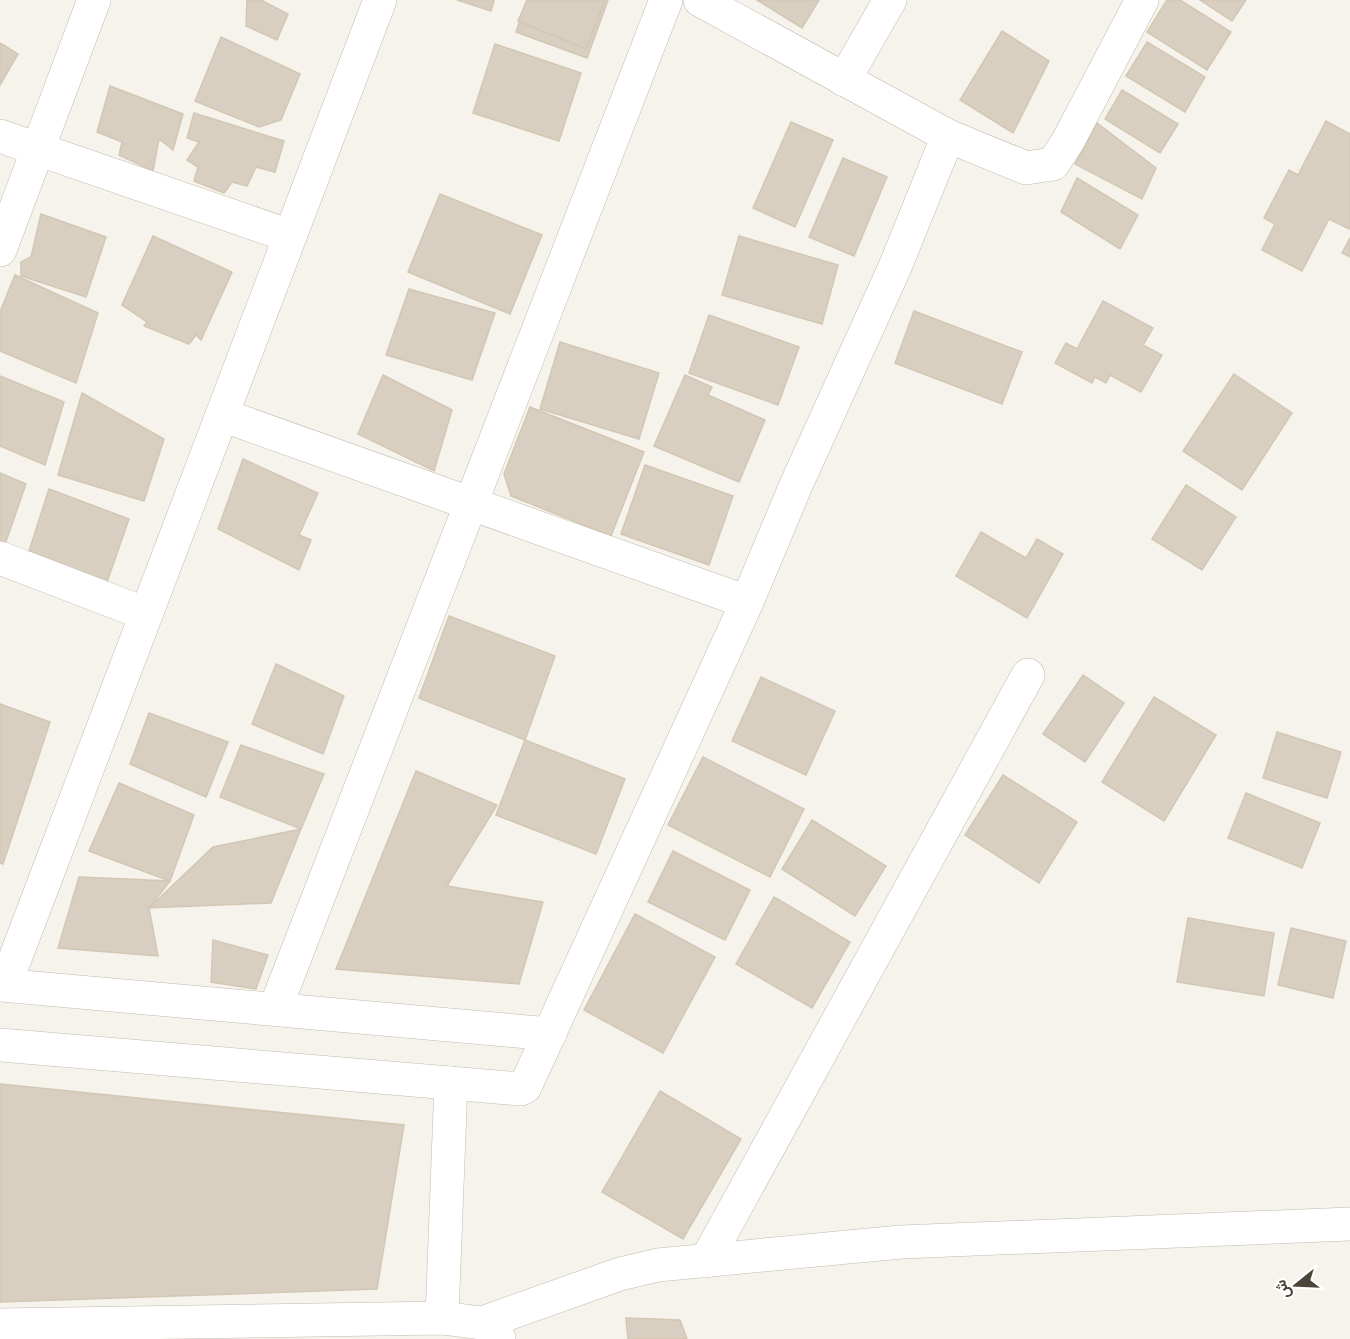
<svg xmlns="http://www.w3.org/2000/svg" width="1350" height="1339" font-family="Figtree,Vazirmatn,sans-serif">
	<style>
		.building { fill: #d8cfc1; stroke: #d3c7b4; stroke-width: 1.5 }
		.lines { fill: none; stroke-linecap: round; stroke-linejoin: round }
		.minor-casing { stroke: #c2bbae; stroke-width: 34 }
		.minor { stroke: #fff; stroke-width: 33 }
	</style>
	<rect width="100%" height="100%" fill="#f6f3ec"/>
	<g class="building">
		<path d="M247,0H261L288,14L277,40L246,26Z"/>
		<path d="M457,0H494L491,11Z"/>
		<path d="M527,0H608L587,58L516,32Z"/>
		<path d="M527,0H605L586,49L518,21Z"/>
		<path d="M757,0H819L802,28Z"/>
		<path d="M1167,0H1180L1231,32L1207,70L1147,32Z"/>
		<path d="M1200,0H1246L1232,21Z"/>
		<path d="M1002,31L1049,61L1013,133L960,100Z"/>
		<path d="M221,37L300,74L281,120L259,127L195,101Z"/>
		<path d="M1147,42L1205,77L1185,112L1126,76Z"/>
		<path d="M0,43L18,54L0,85Z"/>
		<path d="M495,44L581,73L559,141L473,113Z"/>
		<path d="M110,86L183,114L173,150L159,139L153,171L119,155L122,142L97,132Z"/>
		<path d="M1122,90L1178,124L1160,153L1105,119Z"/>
		<path d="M194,113L284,141L275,172L256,167L247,186L232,182L224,193L194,181L198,167L187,160L199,142L187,138Z"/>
		<path d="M1326,121L1350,134V227L1349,229L1329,219L1302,271L1262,250L1275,224L1264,218L1289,170L1298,175Z"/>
		<path d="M791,122L833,140L795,227L753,208Z"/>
		<path d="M1097,123L1156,168L1142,199L1075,164Z"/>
		<path d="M843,158L887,177L854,256L809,237Z"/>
		<path d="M1077,178L1138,215L1120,249L1061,212Z"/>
		<path d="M440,194L542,235L510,314L408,272Z"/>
		<path d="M41,214L106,237L86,297L21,276V262L31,257Z"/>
		<path d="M153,236L232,272L201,340L196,335L189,344L144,326L147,322L122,305Z"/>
		<path d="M739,236L838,265L822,324L722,295Z"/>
		<path d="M1350,238V257L1342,253Z"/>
		<path d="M15,275L98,313L76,383L0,351V312Z"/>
		<path d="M409,289L495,313L472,380L386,355Z"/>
		<path d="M1103,301L1153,328L1143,345L1162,355L1141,392L1110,375L1106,383L1095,377L1092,383L1055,363L1066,343L1077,349Z"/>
		<path d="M914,311L1022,352L1002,404L895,363Z"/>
		<path d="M709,315L799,347L778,405L689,373Z"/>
		<path d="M560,342L659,373L639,439L540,409Z"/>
		<path d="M1234,374L1292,413L1242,490L1183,451Z"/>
		<path d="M383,375L452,410L434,471L358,434Z"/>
		<path d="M685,375L712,387L708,395L765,420L739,482L654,446Z"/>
		<path d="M0,376L64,402L45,465L0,446Z"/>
		<path d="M82,393L164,439L144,501L58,475Z"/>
		<path d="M530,407L644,452L611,536L511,496L504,474Z"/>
		<path d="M243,459L318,493L299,535L311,540L299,570L218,529Z"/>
		<path d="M645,465L733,496L709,565L621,534Z"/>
		<path d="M0,473L26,484L3,550L0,549Z"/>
		<path d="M1186,485L1236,517L1202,570L1152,539Z"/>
		<path d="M49,489L129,519L106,585L29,551Z"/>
		<path d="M981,532L1026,558L1037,539L1063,554L1027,618L956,576Z"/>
		<path d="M449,616L555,656L525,740L419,698Z"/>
		<path d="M276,664L344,696L323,754L252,724Z"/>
		<path d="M1083,675L1124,703L1085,762L1043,734Z"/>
		<path d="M761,677L835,711L806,775L732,741Z"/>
		<path d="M1154,697L1216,735L1164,821L1102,782Z"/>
		<path d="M0,704L50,722L3,864L0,863Z"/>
		<path d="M149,713L228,742L206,797L130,764Z"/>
		<path d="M1277,732L1341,752L1327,798L1263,778Z"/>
		<path d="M525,740L625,779L596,854L496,815Z"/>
		<path d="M241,745L324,774L301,829L220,797Z"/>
		<path d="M703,757L804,809L770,877L668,825Z"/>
		<path d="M416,771L497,805L447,886L543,902L519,984L336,969Z"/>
		<path d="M1003,775L1077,822L1039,883L965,835Z"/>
		<path d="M119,783L194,815L170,881L89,851Z"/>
		<path d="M1246,793L1320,823L1302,868L1228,838Z"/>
		<path d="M812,820L886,866L855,916L782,869Z"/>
		<path d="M301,829L271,903L149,908L213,847Z"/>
		<path d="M673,851L750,890L725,940L648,902Z"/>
		<path d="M79,877L170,881L149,908L158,956L58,948Z"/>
		<path d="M774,897L850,942L812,1008L736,964Z"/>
		<path d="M635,914L715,957L663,1053L584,1010Z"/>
		<path d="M1188,918L1274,933L1264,996L1177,982Z"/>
		<path d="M1291,928L1346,941L1333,998L1278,985Z"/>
		<path d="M213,940L268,955L256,989L211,982Z"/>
		<path d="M0,1084L404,1125L377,1289L0,1302Z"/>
		<path d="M660,1091L741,1139L683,1239L602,1192Z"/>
		<path d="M626,1318L680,1320L687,1339H628Z"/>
	</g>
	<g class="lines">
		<defs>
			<g id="minor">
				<path d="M844,80L890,0"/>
				<path d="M0,136L290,236"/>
				<path d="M948,136L1026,168L1053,164L1068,141L1142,0"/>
				<path d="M0,250L94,0"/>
				<path d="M222,415L747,602"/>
				<path d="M0,558L146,614"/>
				<path d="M0,985L550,1034"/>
				<path d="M5,985L380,0"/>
				<path d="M275,1009L666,0"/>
				<path d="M0,1045L521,1089L525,1087L747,602L796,485L895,267L948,136L700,0"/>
				<path d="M706,1261L1028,675"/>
				<path d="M442,1318L451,1083"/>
				<path d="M482,1323L620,1274L658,1265L901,1242L1350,1224"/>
				<path d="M0,1325L442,1318L482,1323L494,1329L499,1338"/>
			</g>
		</defs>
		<use href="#minor" class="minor-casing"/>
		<use href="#minor" class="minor"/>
	</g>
	<g transform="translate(1296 1285) rotate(252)" stroke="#ffffff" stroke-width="4.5" paint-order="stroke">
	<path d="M0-4.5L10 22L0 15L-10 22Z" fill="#4b4439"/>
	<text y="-9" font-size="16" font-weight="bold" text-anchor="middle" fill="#4b4439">ش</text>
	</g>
</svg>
